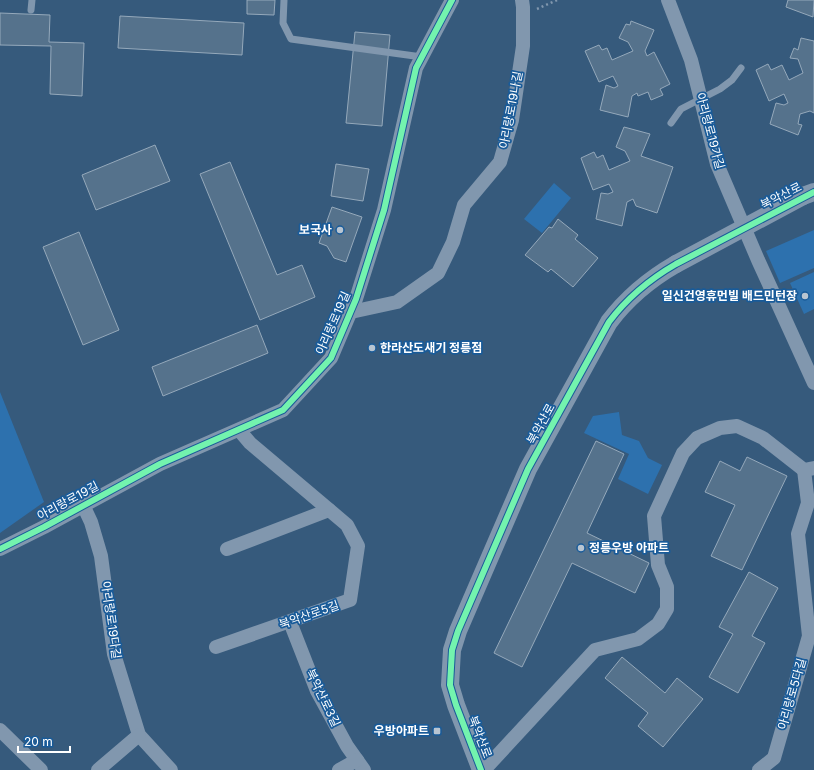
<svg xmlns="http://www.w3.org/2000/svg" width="814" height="770" font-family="Inter,'Noto Sans KR',sans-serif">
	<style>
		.green { fill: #2d71ae }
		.building { fill: #55728c; stroke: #95a9bb }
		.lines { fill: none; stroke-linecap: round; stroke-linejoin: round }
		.path { stroke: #8197ae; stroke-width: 2.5; stroke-dasharray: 2 3; stroke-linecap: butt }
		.service { stroke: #8197ae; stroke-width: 7 }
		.minor { stroke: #8197ae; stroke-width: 14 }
		.tertiary { stroke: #8197ae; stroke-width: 18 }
		.tertiary-bridge { stroke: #8197ae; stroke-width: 18 }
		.cycleway-casing { stroke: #195b99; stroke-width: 8 }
		.cycleway { stroke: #73f3ae; stroke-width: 6 }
		.poi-dot { fill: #b9c5d1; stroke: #195b99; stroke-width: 1.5 }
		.labels { text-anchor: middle; stroke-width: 3.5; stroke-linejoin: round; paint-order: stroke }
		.street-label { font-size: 12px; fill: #fff; stroke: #195b99 }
		.poi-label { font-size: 12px; font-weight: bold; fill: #fff; stroke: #195b99; text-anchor: end }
	</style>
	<rect width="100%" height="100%" fill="#365a7c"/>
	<g class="green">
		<path d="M554,183L571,198L542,233L524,219Z"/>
		<path d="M814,230V268L780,283L766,251Z"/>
		<path d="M814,272V309L804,314L790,283Z"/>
		<path d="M0,392L44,502L0,533Z"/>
		<path d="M619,412L622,435L639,441L648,458L662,465L648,494L618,479L629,454L584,433L593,416Z"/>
	</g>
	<g class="building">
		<path d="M247,0H275L274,15L247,14Z"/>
		<path d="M788,0H814L813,17L786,7Z"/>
		<path d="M0,13L50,15L49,42L84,43L82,96L50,94L51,46L0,45Z"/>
		<path d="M120,16L244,23L242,55L118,48Z"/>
		<path d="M631,21L654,30L645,51L647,56L654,52L670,84L660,89L663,95L651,100L648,92L638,96L637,93L632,96L628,117L600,110L606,85L614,88L618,86L613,76L599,82L585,51L599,45L602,50L607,48L612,60L633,51L628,42L619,38L626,24L630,25Z"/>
		<path d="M355,32L390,35L382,126L346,123Z"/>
		<path d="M801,38L814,41V113L810,111L800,114L798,124L802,125L798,135L770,124L776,103L784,105L788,103L784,94L769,101L756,70L768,64L771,70L782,65L789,80L803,73L798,59L790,58L794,48L798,50Z"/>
		<path d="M624,127L650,134L641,156L673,167L657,213L636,206L633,199L627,202L622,226L596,219L601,193L608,194L613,192L609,184L593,190L581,158L594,152L597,158L603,155L609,170L630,161L625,151L616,147Z"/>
		<path d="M155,145L170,181L96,210L82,175Z"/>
		<path d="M230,162L277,275L302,265L315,297L260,320L200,174Z"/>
		<path d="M336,164L369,169L363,201L331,196Z"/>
		<path d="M332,207L362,217L346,262L334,258L327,246L319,243Z"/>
		<path d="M558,219L578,235L575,239L598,258L573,287L551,269L548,272L525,255L549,227L552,228Z"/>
		<path d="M79,232L119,330L83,345L43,247Z"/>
		<path d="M257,325L268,353L163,396L152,367Z"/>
		<path d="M596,441L624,454L587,533L649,563L635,593L572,563L522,667L494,653Z"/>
		<path d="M747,457L787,476L742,570L711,556L735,505L705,492L720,461L740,471Z"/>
		<path d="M749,572L778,588L752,636L765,643L738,693L709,677L733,634L719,627Z"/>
		<path d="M622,657L665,693L677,678L703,699L663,747L638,726L648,713L605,678Z"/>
	</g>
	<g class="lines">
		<path class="path" d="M537,9L557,0"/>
		<g class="service">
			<path d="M284,0L283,23L291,39L422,57"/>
			<path d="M31,10L32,0"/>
			<path d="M671,123L681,109L720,89L732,80L741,68"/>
		</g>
		<g class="minor">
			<path d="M668,0L691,60L717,164L758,260L814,383"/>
			<path d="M351,312L397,302L438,273L453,242L464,205L500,162L512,120L523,46V7L522,0"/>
			<path d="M83,505L91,522L101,556L114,654L139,735L171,770"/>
			<path d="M0,549L44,527L160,464L283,410L331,358L356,299L384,210L416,68L452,0"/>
			<path d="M227,549L329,510"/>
			<path d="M290,622L317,691L347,746L364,770"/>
			<path d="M216,647L350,600L358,546L347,525L250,443L239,430"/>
			<path d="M0,730L41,770"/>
			<path d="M98,770L139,735"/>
			<path d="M339,770L357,760"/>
			<path d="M484,770L595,650L638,639L658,624L667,609V587L658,565L654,516L683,453L697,438L720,428L737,426L763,438L804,470L814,468"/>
			<path d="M759,770L774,758L809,636L798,534L808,503L804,470"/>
		</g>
		<g class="tertiary">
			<path d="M803,196L814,192"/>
			<path d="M481,770L456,705L450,685L452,650L458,631L528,469L609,322C627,298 650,279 676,264"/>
		</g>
		<path class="tertiary-bridge" d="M676,264L803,196"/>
		<defs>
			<g id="cycleway">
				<path d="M0,549L44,527L160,464L283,410L331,358L356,299L384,210L416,68L452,0"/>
				<path d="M481,770L456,705L450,685L452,650L458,631L528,469L609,322C627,298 650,279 676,264L814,192"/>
			</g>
		</defs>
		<use href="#cycleway" class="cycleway-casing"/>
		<use href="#cycleway" class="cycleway"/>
	</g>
	<g class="poi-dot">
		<circle cx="340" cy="230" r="4"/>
		<circle cx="805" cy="296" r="4"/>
		<circle cx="372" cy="348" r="4"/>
		<circle cx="581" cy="548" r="4"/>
		<rect x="433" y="727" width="8" height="8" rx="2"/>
	</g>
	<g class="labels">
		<g class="street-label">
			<text transform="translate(511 110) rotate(-79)" y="4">아리랑로19나길</text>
			<text transform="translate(710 131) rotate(75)" y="4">아리랑로19가길</text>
			<text transform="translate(781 196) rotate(-27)" y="4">북악산로</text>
			<text transform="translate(333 323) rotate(-66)" y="4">아리랑로19길</text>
			<text transform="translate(541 424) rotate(-61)" y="4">북악산로</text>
			<text transform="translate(68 501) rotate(-28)" y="4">아리랑로19길</text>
			<text transform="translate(309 615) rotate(-19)" y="4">북악산로5길</text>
			<text transform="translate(111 620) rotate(82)" y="4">아리랑로19다길</text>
			<text transform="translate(792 694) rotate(-74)" y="4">아리랑로5다길</text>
			<text transform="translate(323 698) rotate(64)" y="4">북악산로3길</text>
			<text transform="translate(480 737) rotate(69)" y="4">북악산로</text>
		</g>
		<g class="poi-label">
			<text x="332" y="234">보국사</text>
			<text x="797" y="300">일신건영휴먼빌 배드민턴장</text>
			<text x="380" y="352" text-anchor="start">한라산도새기 정릉점</text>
			<text x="589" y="552" text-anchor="start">정릉우방 아파트</text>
			<text x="429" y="735">우방아파트</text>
		</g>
	</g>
	<path d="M18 746v6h52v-6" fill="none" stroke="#ffffff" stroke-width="2"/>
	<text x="24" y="746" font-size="12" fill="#ffffff" stroke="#195b99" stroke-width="3" paint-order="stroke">20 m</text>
</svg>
